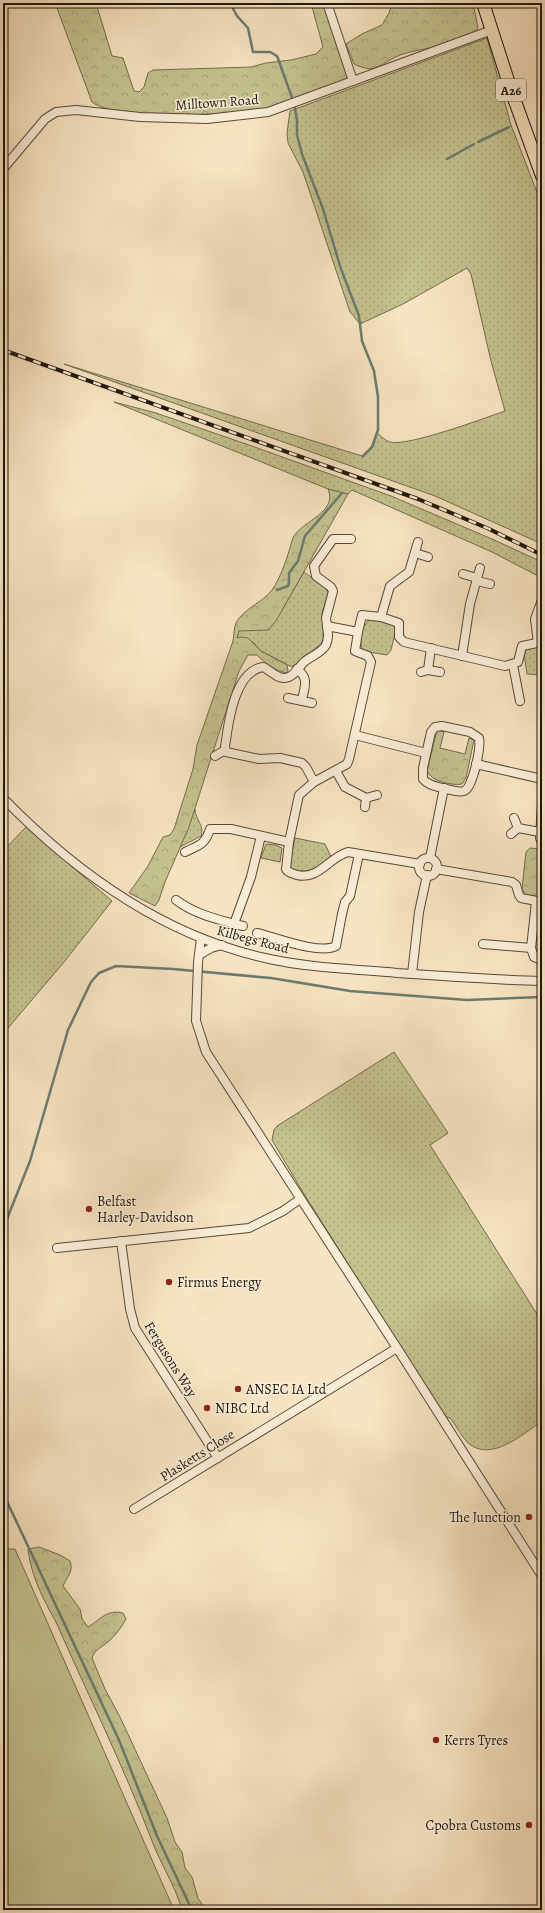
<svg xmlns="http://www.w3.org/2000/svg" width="545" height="1913" font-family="Alegreya,serif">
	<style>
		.grass { fill: url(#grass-dots); stroke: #726c4e }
		.forest { fill: url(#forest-crowns); stroke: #726c4e }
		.pitch { fill: #c4c28f; stroke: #726c4e }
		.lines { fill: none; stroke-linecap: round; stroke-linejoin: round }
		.stream { stroke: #6b7b71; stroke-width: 2.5 }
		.minor-casing { stroke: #554a3a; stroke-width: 10 }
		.highway-casing { stroke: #1f160d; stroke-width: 14 }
		.minor { stroke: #faedd7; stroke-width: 8 }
		.highway { stroke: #f8e4c2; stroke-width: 12 }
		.rail-casing { stroke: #1f160d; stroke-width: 4 }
		.rail { stroke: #faedd7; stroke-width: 2.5; stroke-dasharray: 8; stroke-linecap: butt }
		.poi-dot { fill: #8f2418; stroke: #faedd7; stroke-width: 1.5 }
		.labels { text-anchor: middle; stroke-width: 3; stroke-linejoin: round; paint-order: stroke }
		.shield { fill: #faedd7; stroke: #61564a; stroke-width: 1 }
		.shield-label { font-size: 13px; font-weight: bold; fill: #1f160d }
		.street-label { font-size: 14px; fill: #1f160d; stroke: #faedd7 }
		.poi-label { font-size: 14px; fill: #1f160d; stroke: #faedd7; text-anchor: start }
	</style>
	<defs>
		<pattern id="grass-dots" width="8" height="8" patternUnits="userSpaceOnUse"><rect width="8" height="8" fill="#c4c28f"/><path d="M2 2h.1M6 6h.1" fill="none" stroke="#a8a67a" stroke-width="1.8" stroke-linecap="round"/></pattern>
		<pattern id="forest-crowns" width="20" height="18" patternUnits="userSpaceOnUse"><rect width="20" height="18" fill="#c4c28f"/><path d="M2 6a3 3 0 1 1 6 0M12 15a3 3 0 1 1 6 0" fill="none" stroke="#a8a67a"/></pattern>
	</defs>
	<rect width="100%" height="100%" fill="#f8e4c2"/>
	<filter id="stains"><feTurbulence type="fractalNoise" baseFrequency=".005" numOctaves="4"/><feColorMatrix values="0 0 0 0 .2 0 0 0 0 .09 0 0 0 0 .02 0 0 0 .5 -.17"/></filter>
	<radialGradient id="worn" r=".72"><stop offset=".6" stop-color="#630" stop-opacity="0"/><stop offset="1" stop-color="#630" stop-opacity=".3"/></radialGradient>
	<g class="grass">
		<path d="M487,38L511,125L542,205V544L435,496L64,364L362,456L372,447L377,433C381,436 386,441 390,442C407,447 485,418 505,411L491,361L471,274L467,268L403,304L360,324L350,312L303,172L288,143L287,133L290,111Z"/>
		<path d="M114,402L156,413L249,445L391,496L492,539L542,562V578L492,552L352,490L348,494L328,489Z"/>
		<path d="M304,572L327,589L328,593L322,614L324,637L322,643L292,667L261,651L253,642L237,639L239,630L268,629L276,620Z"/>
		<path d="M369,620C376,620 392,622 396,629L391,650L387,655L363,651C358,643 362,626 369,620Z"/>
		<path d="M542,646V675L527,674L524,653L527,649Z"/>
		<path d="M195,809C195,819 205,826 201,836L180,847Z"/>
		<path d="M26,827L112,901L64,962L3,1034V851Z"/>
		<path d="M295,838L325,844L332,859C319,867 309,874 294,870L289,865Z"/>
		<path d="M266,844L276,845L282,848L280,862L261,858Z"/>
		<path d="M394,1052L448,1133L430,1145L542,1322V1421C523,1434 491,1463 468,1443C461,1436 456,1425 450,1418L444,1416L304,1194L272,1140L274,1130L277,1126Z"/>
	</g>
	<g class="forest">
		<path d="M55,3H96L112,56L123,58L134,91L139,92L144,87L148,73L153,70L251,67L266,63L291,60L316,54L323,47L311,3H323L350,79C323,89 295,102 267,108C236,115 115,121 92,102Z"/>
		<path d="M392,3H473L478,28C467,45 419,48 400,55C391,58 384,65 375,68C368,70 360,67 354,64L346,44L362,34L382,25L389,13Z"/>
		<path d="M328,489L348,494L276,621L268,630L239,631L237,638L240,637L248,638L261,651L287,665L288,671L287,673C275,671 265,663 257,655H248L239,671L189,827L165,882L159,900L155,906L129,893L148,866L163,837L170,835L174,829L193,769L197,745L233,641C234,635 234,628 236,623C242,610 263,602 272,590C280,578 285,564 289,551C291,546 291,541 294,536C303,521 338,512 328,489Z"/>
		<path d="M437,730L444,732L440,748L465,754L469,738L474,740L466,778L462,784C452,786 431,781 427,771Z"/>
		<path d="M530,848L542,849V897L526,895L522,889L526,852Z"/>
		<path d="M39,1547L60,1555L70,1561C74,1571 67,1577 63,1586L80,1609L82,1619L88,1627C101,1619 107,1609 123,1613L126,1619C121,1628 115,1636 108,1642C102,1647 94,1650 92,1658L105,1689L120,1717L167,1818L175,1842L182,1852L185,1868L192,1877L198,1898L206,1910H182C175,1885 161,1865 152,1841C124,1767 88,1695 56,1622C43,1599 31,1576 28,1549Z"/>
	</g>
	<path class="pitch" d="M3,1549H15L174,1910H3Z"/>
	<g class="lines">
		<g class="stream">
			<path d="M230,3L237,16L248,28L253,52H270L277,56L294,103L297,120V135L302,154L323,209L341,269L359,316L362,341L374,371L378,397V430L372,447L363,456"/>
			<path d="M478,142L509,127"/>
			<path d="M447,159L474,144"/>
			<path d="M277,590L288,586L289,583V573L298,561L305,536L342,493"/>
			<path d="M3,1229L30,1161L68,1030L91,982L99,973L116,966L173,969L271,978L350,991L467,1000L542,997"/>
			<path d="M3,1493L119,1740L157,1836L192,1910"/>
		</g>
		<defs>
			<g id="minor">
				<path d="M327,3L353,81"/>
				<path d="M3,169L45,119L56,112L76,110L140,117L207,119L268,112L492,30"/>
				<path d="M415,553L428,557"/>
				<path d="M463,574L477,578"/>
				<path d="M477,581L490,584"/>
				<path d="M381,617L390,586L409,572L418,542"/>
				<path d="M327,626L358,632L355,651L368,656L371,662L349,759L347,764L314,782L306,767L302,763L280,758L259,759L226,752L225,747C228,725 234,671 263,667C270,670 277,679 285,678C293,678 299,667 304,662C311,656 322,653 326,645C329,638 328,633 327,626Z"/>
				<path d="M327,626L326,618L333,591L331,587L316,576L314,566L333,539H351"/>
				<path d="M358,632L362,615L381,617L399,623V637L404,642L505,666L518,662L522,646L542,642"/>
				<path d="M538,643L535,619L542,600"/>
				<path d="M462,656L470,604L480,568"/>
				<path d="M513,665L520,701"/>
				<path d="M297,669C310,679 304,687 302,701"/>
				<path d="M428,670L431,648"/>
				<path d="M421,672L428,670L440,672"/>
				<path d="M288,698L312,703"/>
				<path d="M442,726L470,732L479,738C481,747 473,788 464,791C457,793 449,789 442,788C435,786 428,785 423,779V768L431,732L435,727Z"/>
				<path d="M355,735L426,753"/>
				<path d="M215,756L225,750"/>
				<path d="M476,764L542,779"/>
				<path d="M336,771L345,787L366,798L365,807"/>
				<path d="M3,798C76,873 162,935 265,958C308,968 353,969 397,973C446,976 493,980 542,981"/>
				<path d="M366,798L377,795"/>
				<path d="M542,804L540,838L542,843"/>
				<path d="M514,818L518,828L540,832"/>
				<path d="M511,834L518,828"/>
				<path d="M289,842L299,795L314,782"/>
				<path d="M185,852C199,845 205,845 210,829H231L289,842L286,869C288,873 292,873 297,875C319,880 328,858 348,852L420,864"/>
				<path d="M430,858L444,788"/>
				<circle cx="428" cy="867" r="9"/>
				<path d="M436,869L512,882L516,885L519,895L521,898L542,902"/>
				<path d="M176,900C193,913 213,918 234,924L251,877L261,836"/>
				<path d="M536,902L531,948L534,957L542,960"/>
				<path d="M234,924L243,926"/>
				<path d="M257,933C275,937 319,955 336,946L342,914L345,902L350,896L359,854"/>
				<path d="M201,938L198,962L196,1021L206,1052L397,1348L542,1576"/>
				<path d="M483,944L531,948"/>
				<path d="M199,955L211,948L222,945"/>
				<path d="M412,974L419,912L427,875"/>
				<path d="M121,1241L130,1309L135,1328L218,1458"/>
				<path d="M57,1248L249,1228L283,1211L300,1199"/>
				<path d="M134,1509L397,1348"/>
			</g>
			<path id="highway" d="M483,3L512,93L542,176"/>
		</defs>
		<use href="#minor" class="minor-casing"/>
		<use href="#highway" class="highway-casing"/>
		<use href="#minor" class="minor"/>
		<use href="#highway" class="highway"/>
		<defs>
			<path id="rail" d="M3,350L418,499L487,528L542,555"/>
		</defs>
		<use href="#rail" class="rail-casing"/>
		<use href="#rail" class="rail"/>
	</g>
	<g class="poi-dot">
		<circle cx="89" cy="1209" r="4"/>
		<circle cx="169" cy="1282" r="4"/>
		<circle cx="238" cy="1389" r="4"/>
		<circle cx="207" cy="1408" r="4"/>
		<circle cx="529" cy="1517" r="4"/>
		<circle cx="436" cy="1740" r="4"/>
		<circle cx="529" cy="1825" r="4"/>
	</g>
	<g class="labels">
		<rect class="shield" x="496" y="79" width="30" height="22" rx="3"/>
		<g class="shield-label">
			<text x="511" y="95">A26</text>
		</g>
		<g class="street-label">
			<text transform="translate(217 102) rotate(-4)" y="5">Milltown Road</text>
			<text transform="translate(253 939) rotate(15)" y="5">Kilbegs Road</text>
			<text transform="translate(171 1359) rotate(58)" y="5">Fergusons Way</text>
			<text transform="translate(197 1455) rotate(-32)" y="5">Plasketts Close</text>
		</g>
		<g class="poi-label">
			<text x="97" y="1206">Belfast<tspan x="97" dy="16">Harley-Davidson</tspan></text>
			<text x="177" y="1287">Firmus Energy</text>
			<text x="246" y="1394">ANSEC IA Ltd</text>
			<text x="215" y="1413">NIBC Ltd</text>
			<text x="521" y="1522" text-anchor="end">The Junction</text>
			<text x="444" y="1745">Kerrs Tyres</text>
			<text x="521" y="1830" text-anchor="end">Cpobra Customs</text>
		</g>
	</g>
	<rect width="545" height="1913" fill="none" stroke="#f8e4c2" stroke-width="16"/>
	<rect x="4" y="4" width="537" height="1905" fill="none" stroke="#1f160d" stroke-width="2"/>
	<rect x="8" y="8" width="529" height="1897" fill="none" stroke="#1f160d"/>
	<rect width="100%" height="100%" filter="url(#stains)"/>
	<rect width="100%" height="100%" fill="url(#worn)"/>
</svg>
